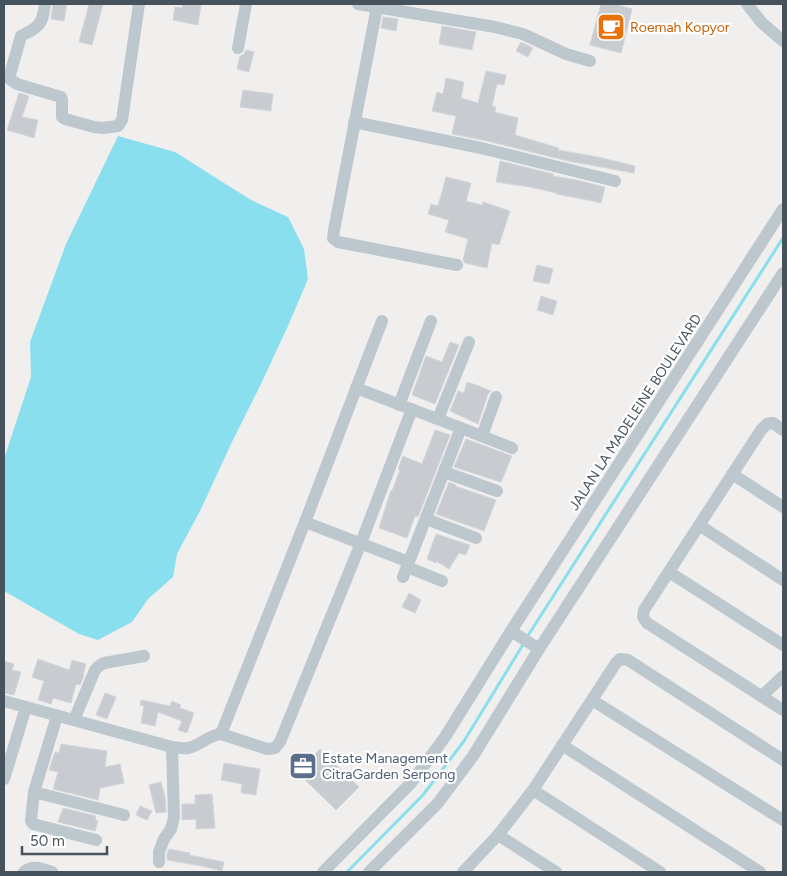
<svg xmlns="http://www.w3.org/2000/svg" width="787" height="876" font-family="Figtree,sans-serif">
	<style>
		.water { fill: #89dfed }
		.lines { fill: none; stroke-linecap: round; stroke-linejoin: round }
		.stream { stroke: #89dfed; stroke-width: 3 }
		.building { fill: #c8ccd1; stroke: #d2d5da }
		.minor { stroke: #bcc7ce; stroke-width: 12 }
		.labels { text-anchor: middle; stroke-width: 4.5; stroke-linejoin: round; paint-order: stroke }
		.food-label { font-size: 14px; fill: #c56008; stroke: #fff; text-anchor: start }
		.street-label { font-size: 14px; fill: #46535c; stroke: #fff }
		.service-label { font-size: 14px; fill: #4e5e75; stroke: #fff; text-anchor: start }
	</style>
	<rect width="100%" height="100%" fill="#f1eeee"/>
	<path class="water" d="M118,136L175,152L251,200L288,217L304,249L308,279L288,326L260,386L231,444L202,507L177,554L173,577L148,599L132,622L98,640L79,634L4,591V459L31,377L30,342L66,244Z"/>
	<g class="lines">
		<g class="stream">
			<path d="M527,637L783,238"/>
			<path d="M347,872L423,795L464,741L524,643"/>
		</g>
	</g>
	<g class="building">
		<path d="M53,4H67L64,21L51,19Z"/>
		<path d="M89,4H103L92,45L79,42Z"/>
		<path d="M183,4H201L198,25L173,20L175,7L182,8Z"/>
		<path d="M601,4H614L632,9L621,53L590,45Z"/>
		<path d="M383,17L398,19L396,31L381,28Z"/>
		<path d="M442,26L476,32L472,50L439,44Z"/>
		<path d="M521,42L533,48L528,57L516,51Z"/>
		<path d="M246,50L254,52L249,72L237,69L240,56L244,54Z"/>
		<path d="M486,71L506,75L504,85L497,84L492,106L496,107L495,112L518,118L515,135L559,148L558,150L598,157L635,166L634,173L568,161L483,140L452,134L456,116L432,111L437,92L443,94L446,78L464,82L461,98L478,103Z"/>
		<path d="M243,90L273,94L271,111L240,107Z"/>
		<path d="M19,93L29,96L22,117L38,120L34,138L7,130Z"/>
		<path d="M500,161L553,174V176L576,180L605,187L601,203L593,201L556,194L557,193L530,187L496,182Z"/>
		<path d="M446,177L471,183L466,201L482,205L483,202L510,211L499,245L492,243L487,268L465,263L463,260L468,239L445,232L449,220L428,214L431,204L438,206Z"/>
		<path d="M537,265L553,269L549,284L533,281Z"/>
		<path d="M541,296L557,301L553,315L537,310Z"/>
		<path d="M450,342L459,345L435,404L412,395L426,356L442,362Z"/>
		<path d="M467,382L479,386L491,391L488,394L478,424L450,411L458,391L464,393Z"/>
		<path d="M435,430L450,435L418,517L415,516L407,538L379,528L391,490L392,491L400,470L398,469L403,456L422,464Z"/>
		<path d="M466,439L512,456L501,482L454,467Z"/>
		<path d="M449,482L456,485L455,486L496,500L484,531L436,514Z"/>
		<path d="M436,534L470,545L466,555L459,553L449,569L436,561V563L427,559Z"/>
		<path d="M409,593L421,600L415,613L402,607Z"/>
		<path d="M38,659L69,670L72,660L86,664L83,675L84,676L80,685L76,684L71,703L53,698L51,704L38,700L44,681L32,677Z"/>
		<path d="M4,661L14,664L12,670L21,672L14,695L4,693Z"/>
		<path d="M105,693L116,697L107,719L96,715Z"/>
		<path d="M141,700L170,706L172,701L181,705L180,708L194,713L187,733L178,730L182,721L158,712L155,726L141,723L144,706L140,705Z"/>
		<path d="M61,744L107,751L105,767L120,764L124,783L100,788L98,800L53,789L58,772L49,770L55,752L59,753Z"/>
		<path d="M320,749L359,787L336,810L292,767L304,755L309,760Z"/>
		<path d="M224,763L260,769L256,795L241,793L242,784L221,780Z"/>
		<path d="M161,782L165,797L166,812L156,813L149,785Z"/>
		<path d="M212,794L215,828L196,829V819L182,820V804H195V795Z"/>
		<path d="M140,806L152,811L147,820L136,815Z"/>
		<path d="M63,808L96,816L95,820L98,821L95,831L58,822Z"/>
		<path d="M169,849L190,853L189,855L224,862L222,871L202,866L167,860V854Z"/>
	</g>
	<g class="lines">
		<g class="minor">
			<path d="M358,4L495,27L523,34L566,54L590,61"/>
			<path d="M747,4L762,23L783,41"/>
			<path d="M377,7L334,230L333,238L338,242L457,265"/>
			<path d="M238,48L246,4"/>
			<path d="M4,75L17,84L61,97L62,100V117L65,119L94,127L103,128L118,126L122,120L139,4"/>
			<path d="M9,78L21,36C26,33 32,31 36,27C43,22 44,12 45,4"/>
			<path d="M354,122L481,148L615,181"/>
			<path d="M356,388L461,428L403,577"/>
			<path d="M399,405L431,321"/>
			<path d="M438,419L469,342"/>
			<path d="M461,428L512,448"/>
			<path d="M783,430L773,423L767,424L761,430L644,610L643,617L647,623L783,710"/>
			<path d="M482,436L496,397"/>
			<path d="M444,472L497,491"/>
			<path d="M732,474L783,507"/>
			<path d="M426,519L476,538"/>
			<path d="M305,522L409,562"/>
			<path d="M699,525L783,580"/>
			<path d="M407,567L442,581"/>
			<path d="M669,572L783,645"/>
			<path d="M511,631L539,649"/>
			<path d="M762,696L783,676"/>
			<path d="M592,700L783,820"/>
			<path d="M4,701L172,747C177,747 183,749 188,748C200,746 208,735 221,734L267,749L275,748L280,742L361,543L412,409"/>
			<path d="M57,716L34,792L31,821L33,824L96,840"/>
			<path d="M74,720L95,670L99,666L104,663L144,656"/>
			<path d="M221,734L305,522L382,321"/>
			<path d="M562,745L760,872"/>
			<path d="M4,779L26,707"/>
			<path d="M533,790L660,872"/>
			<path d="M34,792L124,815"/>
			<path d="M498,835L556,872"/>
			<path d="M159,862V852L164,839L171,829L174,817L172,747"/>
			<path d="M24,872C33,864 42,869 52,872"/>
			<path d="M323,872L411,783L445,737L511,631L783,209"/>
			<path d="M369,872L438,803L473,756L539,649L783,273"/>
			<path d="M463,872L498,835L533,790L616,663L620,659L628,660L783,760"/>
		</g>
	</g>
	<defs>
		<symbol id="cafe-square" viewBox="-11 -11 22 22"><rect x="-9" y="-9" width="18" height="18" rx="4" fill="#e8710a" stroke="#fff"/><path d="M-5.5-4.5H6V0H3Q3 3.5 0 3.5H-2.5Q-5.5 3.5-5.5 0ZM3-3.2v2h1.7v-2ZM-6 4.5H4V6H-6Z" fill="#fff"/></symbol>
		<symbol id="office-square" viewBox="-11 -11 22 22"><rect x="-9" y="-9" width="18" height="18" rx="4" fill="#5c6f8a" stroke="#fff"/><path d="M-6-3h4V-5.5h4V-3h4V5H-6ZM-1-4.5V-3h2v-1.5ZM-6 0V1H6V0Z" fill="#fff"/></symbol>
	</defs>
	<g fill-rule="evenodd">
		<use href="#cafe-square" x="595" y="11" width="32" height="32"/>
		<use href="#office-square" x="287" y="750" width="32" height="32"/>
	</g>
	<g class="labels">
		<g class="food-label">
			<text x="630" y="32">Roemah Kopyor</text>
		</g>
		<g class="street-label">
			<text transform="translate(635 412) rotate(-57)" y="5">JALAN LA MADELEINE BOULEVARD</text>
		</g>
		<g class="service-label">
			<text x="322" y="763">Estate Management<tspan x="322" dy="16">CitraGarden Serpong</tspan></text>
		</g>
	</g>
	<rect width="787" height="876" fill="none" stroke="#46535c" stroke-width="10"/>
	<path d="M22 846v8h85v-8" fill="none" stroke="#46535c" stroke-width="2.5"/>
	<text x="30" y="846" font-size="15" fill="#46535c" stroke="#ffffff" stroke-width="4" paint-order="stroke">50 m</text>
</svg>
